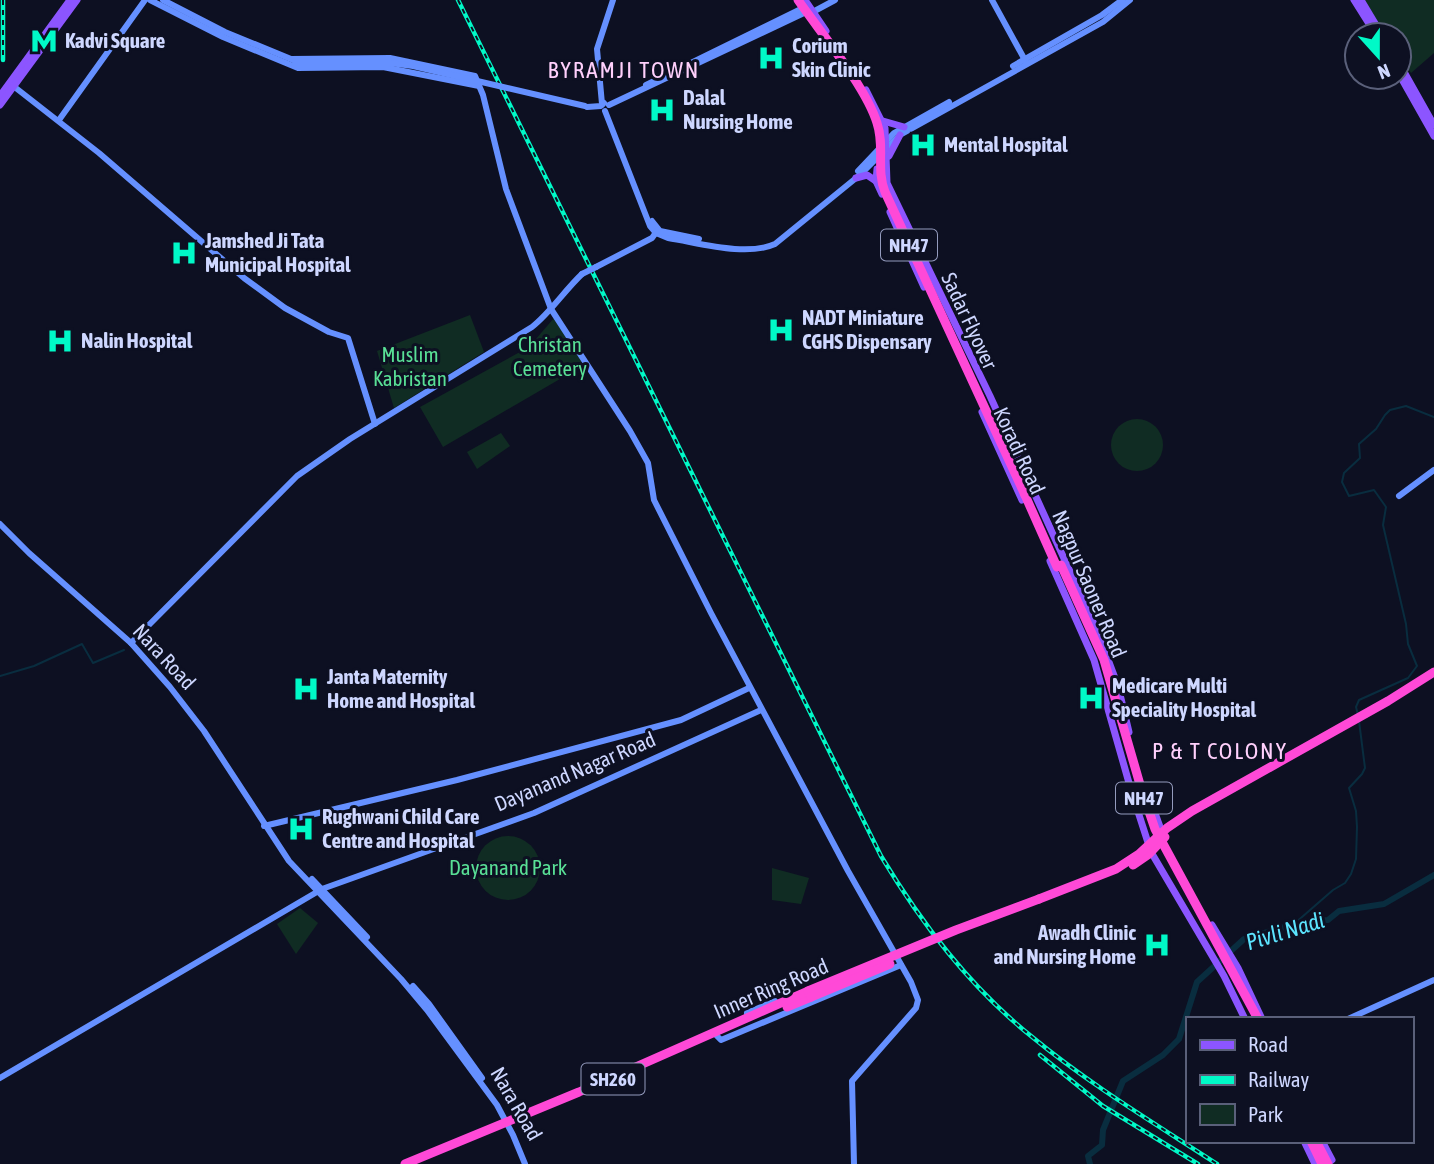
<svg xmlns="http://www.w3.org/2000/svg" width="1434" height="1164" font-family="'Asap Condensed',sans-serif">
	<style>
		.green { fill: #102c23 }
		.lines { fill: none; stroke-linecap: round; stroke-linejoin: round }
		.stream { stroke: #092d3f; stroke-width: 2 }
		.river { stroke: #092d3f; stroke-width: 6 }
		.secondary { stroke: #6590ff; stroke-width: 6 }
		.primary { stroke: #8c55ff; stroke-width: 7 }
		.highway { stroke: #ff49d7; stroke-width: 9 }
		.rail-casing { stroke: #00f9c7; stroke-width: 4.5 }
		.rail { stroke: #0d1022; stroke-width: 2; stroke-dasharray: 5; stroke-linecap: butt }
		.secondary-bridge { stroke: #6590ff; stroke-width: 6 }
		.primary-bridge { stroke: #8c55ff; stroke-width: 7 }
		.highway-bridge { stroke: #ff49d7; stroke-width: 9 }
		.labels { text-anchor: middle; stroke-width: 6; stroke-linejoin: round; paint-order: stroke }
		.shield { fill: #0d1022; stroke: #949bbd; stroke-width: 2 }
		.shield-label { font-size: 19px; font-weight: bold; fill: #ced7ff }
		.poi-label { font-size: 21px; font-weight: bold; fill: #ced7ff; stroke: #0d1022; text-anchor: start }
		.street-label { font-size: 21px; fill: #ced7ff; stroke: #0d1022 }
		.park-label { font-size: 21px; fill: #59e096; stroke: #0d1022 }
		.neighbourhood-label { font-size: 23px; letter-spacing: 2px; fill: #ffd0fc; stroke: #0d1022 }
		.water-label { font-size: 23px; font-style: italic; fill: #5ce5ff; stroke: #0d1022 }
	</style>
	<rect width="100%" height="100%" fill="#0d1022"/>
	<g class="green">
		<path d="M1364,0H1434V53L1411,73L1399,55V35H1386Z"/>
		<path d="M470,315L484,352L394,408L377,351Z"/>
		<path d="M554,318L584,365L443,447L420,407L529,347Z"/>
		<circle cx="1137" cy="445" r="26"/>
		<path d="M501,433L510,446L477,469L467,452Z"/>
		<circle cx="508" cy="868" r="32"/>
		<path d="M772,868L809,878L801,904L772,900Z"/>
		<path d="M300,908L318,923L296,954L277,924Z"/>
	</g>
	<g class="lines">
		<g class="stream">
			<path d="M0,676L34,666L82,644L93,663L124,650"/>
			<path d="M1358,715L1356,707L1359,700L1408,678L1417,666L1408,644L1406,624L1383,525L1386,507L1374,490L1349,496L1342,482L1344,473L1360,458L1359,444L1376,429L1385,415L1390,410L1406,406L1434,417"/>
			<path d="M1294,924L1333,890L1345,883L1351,874L1356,859L1357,827L1356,811L1349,788L1362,774L1365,768L1359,721"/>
		</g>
		<path class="river" d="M1090,1164L1088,1156L1102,1145L1103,1130L1123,1081L1163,1055L1179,1039L1197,982L1244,939L1301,922L1328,920L1339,911L1384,904L1434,875"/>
		<g class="secondary">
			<path d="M150,0L223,37L298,68L383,67L479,86"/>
			<path d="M163,0L225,32L291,59L390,58L475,76L483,95L506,189L551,309L630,431L648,463L654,500L711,613L848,871L911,982L918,1000L916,1008L852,1081L854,1164"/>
			<path d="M992,0L1026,62"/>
			<path d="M809,14L835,0"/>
			<path d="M1013,66L1102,15L1122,0"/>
			<path d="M12,85L99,153L244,278L285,308L329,332L348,338L375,424"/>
			<path d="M646,85L801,9"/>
			<path d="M602,104L597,49L613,0"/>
			<path d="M609,105L804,13"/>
			<path d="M587,107L601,106L604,103"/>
			<path d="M605,111L650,226L656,233L668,238C700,243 746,257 775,244L861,174L900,135L1103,22L1130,0"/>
			<path d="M59,120L145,0"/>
			<path d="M858,171L894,133L949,102"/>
			<path d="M652,221L660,231L699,239"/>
			<path d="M596,267L652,238L657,231"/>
			<path d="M1399,496L1434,470"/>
			<path d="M0,524L29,553L131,643L170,687L204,731L289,861L401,979L427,1010L497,1105L513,1135L525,1164"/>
			<path d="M131,643L297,476L350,439L532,327C551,312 564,291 582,274"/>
			<path d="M264,826L457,780L681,720L749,688"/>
			<path d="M312,879L367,937"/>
			<path d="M413,986L429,1004L482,1078"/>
			<path d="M747,1013L775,1001"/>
			<path d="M1348,1019L1434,980"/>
			<path d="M716,1035L721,1040L901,965"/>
			<path d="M0,1078L322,889L534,813L761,710"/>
		</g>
		<g class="primary">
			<path d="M805,0L826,31"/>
			<path d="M1354,0L1376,35"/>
			<path d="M1361,0L1382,35"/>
			<path d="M1399,63L1434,125"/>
			<path d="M1399,74L1434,136"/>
			<path d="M866,90L885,128L887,183L990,396L1098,633L1118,686L1129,732"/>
			<path d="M883,121L904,127"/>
			<path d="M889,156L900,135"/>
			<path d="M877,169L876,181L882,194"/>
			<path d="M856,178L867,175L876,181"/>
			<path d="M890,212L924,287"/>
			<path d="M982,412L1022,500"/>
			<path d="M1050,561L1094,660L1131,790L1151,852L1224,976L1245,1019"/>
			<path d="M1149,797L1163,835"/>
			<path d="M1212,925L1238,968L1262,1019"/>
			<path d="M1304,1141L1315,1164"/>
			<path d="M1322,1141L1332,1160L1324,1164"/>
		</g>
		<g class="highway">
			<path d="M1025,495L1057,567"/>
			<path d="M1133,865L1149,854L1165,837"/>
			<path d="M1039,899L1116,869L1139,854L1167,828L1192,811L1388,701L1434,672"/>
			<path d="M787,1007L811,997"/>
			<path d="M1311,1141L1322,1164"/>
			<path d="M405,1164L579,1092L808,991"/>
		</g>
		<defs>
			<g id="rail">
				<path d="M3,0V60"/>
				<path d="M458,0L881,856C922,924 969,986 1031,1036C1089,1084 1154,1123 1217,1164"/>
				<path d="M0,103L75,0"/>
				<path d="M1040,1055L1103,1106L1198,1164"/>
			</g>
		</defs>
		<use href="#rail" class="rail-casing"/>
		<use href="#rail" class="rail"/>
		<g class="secondary-bridge">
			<path d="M295,63H390L413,66L585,106"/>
			<path d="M582,274L596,267"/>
		</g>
		<g class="primary-bridge">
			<path d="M0,96L70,0"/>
			<path d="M0,105L77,0"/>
		</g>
		<g class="highway-bridge">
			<path d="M798,0C821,33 866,87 877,123C885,146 876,170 885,192L1025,495"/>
			<path d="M1061,565L1104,660L1141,788L1155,829L1258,1019"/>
			<path d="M808,991L956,930L1039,899"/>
			<path d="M811,997L890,964"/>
			<path d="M1316,1141L1328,1164"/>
		</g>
	</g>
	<defs>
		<symbol id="metro-bare" viewBox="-9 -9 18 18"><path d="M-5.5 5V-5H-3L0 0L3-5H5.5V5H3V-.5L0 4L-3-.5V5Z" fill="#00f9c7" stroke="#0d1022" stroke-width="2.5" paint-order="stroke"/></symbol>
		<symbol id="hospital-bare" viewBox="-9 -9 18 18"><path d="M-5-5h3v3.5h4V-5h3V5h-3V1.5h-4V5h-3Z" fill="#00f9c7" stroke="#0d1022" stroke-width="2.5" paint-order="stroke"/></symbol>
	</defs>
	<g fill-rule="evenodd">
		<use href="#metro-bare" x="25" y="22" width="38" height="38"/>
		<use href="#hospital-bare" x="752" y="39" width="38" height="38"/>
		<use href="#hospital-bare" x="643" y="91" width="38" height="38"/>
		<use href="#hospital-bare" x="904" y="126" width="38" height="38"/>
		<use href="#hospital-bare" x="165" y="234" width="38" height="38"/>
		<use href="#hospital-bare" x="762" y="311" width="38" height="38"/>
		<use href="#hospital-bare" x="41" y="322" width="38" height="38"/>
		<use href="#hospital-bare" x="287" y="670" width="38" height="38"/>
		<use href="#hospital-bare" x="1072" y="679" width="38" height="38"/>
		<use href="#hospital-bare" x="282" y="810" width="38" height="38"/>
		<use href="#hospital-bare" x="1138" y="926" width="38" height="38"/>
	</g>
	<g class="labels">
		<g class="shield">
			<rect x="881" y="229.5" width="56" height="31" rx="5"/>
			<rect x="1116" y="782.5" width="56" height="31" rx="5"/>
			<rect x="581.5" y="1063.5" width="63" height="31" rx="5"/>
		</g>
		<g class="shield-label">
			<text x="909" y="252">NH47</text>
			<text x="1144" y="805">NH47</text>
			<text x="613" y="1086">SH260</text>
		</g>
		<g class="poi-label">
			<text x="65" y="48">Kadvi Square</text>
			<text x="792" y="53">Corium<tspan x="792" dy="24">Skin Clinic</tspan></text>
			<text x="683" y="105">Dalal<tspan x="683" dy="24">Nursing Home</tspan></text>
			<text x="944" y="152">Mental Hospital</text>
			<text x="205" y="248">Jamshed Ji Tata<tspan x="205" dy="24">Municipal Hospital</tspan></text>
			<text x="802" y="325">NADT Miniature<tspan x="802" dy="24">CGHS Dispensary</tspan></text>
			<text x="81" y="348">Nalin Hospital</text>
			<text x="327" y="684">Janta Maternity<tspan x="327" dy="24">Home and Hospital</tspan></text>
			<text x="1112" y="693">Medicare Multi<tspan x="1112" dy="24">Speciality Hospital</tspan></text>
			<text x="322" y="824">Rughwani Child Care<tspan x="322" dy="24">Centre and Hospital</tspan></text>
			<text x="1136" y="940" text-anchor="end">Awadh Clinic<tspan x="1136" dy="24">and Nursing Home</tspan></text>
		</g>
		<g class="street-label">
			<text transform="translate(969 321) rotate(65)" y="7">Sadar Flyover</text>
			<text transform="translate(1019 451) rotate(65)" y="7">Koradi Road</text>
			<text transform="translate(1089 584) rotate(67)" y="7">Nagpur Saoner Road</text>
			<text transform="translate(164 657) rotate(47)" y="7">Nara Road</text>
			<text transform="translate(575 772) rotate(-23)" y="7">Dayanand Nagar Road</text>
			<text transform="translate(771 989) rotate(-23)" y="7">Inner Ring Road</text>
			<text transform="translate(516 1104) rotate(60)" y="7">Nara Road</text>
		</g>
		<g class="park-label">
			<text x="550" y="352">Christan<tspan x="550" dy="24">Cemetery</tspan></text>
			<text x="410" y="362">Muslim<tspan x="410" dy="24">Kabristan</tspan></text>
			<text x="508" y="875">Dayanand Park</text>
		</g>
		<g class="neighbourhood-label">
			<text x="624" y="78">BYRAMJI TOWN</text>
			<text x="1220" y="759">P &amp; T COLONY</text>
		</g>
		<g class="water-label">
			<text transform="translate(1285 931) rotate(-17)" y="8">Pivli Nadi</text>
		</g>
	</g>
	<rect x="1186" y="1017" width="228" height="126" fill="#0d1022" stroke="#5a607a" stroke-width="2"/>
	<rect x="1200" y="1040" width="35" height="10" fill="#8c55ff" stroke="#5a607a" stroke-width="2"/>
	<text x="1248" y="1052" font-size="21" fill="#ced7ff">Road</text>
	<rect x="1200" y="1075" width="35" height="10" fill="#00f9c7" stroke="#5a607a" stroke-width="2"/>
	<text x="1248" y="1087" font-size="21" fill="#ced7ff">Railway</text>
	<rect x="1200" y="1104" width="35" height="21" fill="#102c23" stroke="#5a607a" stroke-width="2"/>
	<text x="1248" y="1122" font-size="21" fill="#ced7ff">Park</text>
	<g transform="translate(1378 56) rotate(159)"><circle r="33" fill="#0d1022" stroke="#5a607a" stroke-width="2"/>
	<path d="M0-5L12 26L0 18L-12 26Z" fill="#00f9c7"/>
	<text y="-10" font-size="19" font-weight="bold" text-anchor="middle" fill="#ced7ff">N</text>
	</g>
</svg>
